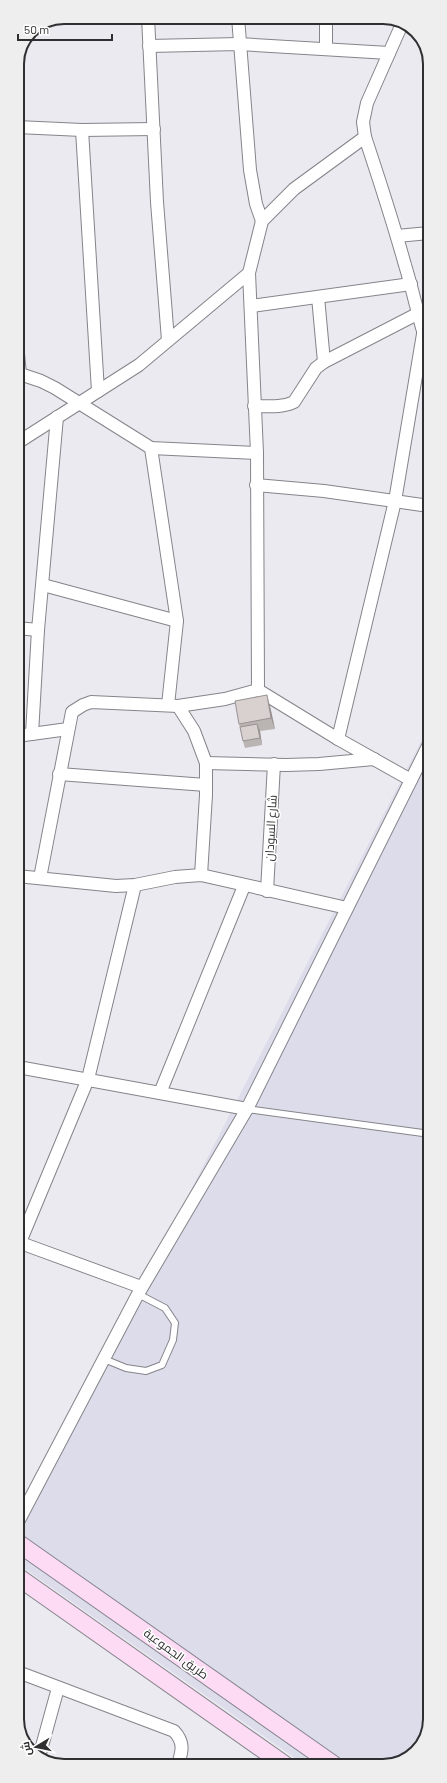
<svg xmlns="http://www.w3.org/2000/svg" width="447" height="1783" font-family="Barlow,Cairo,sans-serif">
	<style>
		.built { fill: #dddcea }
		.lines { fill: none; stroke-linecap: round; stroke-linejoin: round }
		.service-casing { stroke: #85848a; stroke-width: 8 }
		.minor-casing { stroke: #85848a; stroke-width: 14 }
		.secondary-casing { stroke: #85848a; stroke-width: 19 }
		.service { stroke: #fff; stroke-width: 6 }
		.minor { stroke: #fff; stroke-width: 12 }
		.secondary { stroke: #fedbf5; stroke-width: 17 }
		.wall { fill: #bab4b2 }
		.shaded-wall { fill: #979291 }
		.building { fill: #d8d1cf; stroke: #979291 }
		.labels { text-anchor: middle; stroke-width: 3; stroke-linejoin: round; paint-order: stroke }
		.street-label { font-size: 12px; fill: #2f2f31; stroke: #fff }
		.rim { fill: none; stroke: #2f2f31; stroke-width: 2 }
	</style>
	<rect width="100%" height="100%" fill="#ebeaf1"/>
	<path class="built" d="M429,726L430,1719L419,1750L392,1765H305L18,1564V1527Z"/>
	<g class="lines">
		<defs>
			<g id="service">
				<path d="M247,1109L430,1134"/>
				<path d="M104,1359L126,1368L146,1371L162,1365L173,1340L175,1323L165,1308L138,1294"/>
			</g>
			<g id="minor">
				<path d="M148,17L157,202L168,340"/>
				<path d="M238,17L250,170L256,204L262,221"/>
				<path d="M326,17V49"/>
				<path d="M149,46L239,44L389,53"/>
				<path d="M17,127L82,130L154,129"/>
				<path d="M82,130L98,391"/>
				<path d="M365,137C379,179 393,222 405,265C414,294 419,322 429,350"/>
				<path d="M397,236L429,233"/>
				<path d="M318,297L324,362"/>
				<path d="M251,306L411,284"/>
				<path d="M17,344L20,374"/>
				<path d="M17,373L41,381L55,388L151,448L257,453"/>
				<path d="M254,406C267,406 282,408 294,402L316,368L324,362L417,314"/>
				<path d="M17,443L139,365L249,273"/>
				<path d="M151,448L177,621L168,705"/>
				<path d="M256,485L324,491L429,506"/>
				<path d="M43,585L177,621"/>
				<path d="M17,628L38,630"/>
				<path d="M178,706L194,731L206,763V795L201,875"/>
				<path d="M32,734L38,630L57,417"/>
				<path d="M17,736L68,729"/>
				<path d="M338,739L258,690L257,453L249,273L262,221L294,189L365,137L363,122L367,103L402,24"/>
				<path d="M206,763L286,765L319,764L374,759"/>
				<path d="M59,774L206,785"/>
				<path d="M411,780L338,739L395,501L423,334"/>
				<path d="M17,876L116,886L135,885L175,877L201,875L347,908"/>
				<path d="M40,878L72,712L83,705L91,702L178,706L225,699L258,690"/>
				<path d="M267,891L274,764"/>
				<path d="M18,1067L247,1109"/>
				<path d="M160,1093L244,886"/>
				<path d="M18,1242L141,1287"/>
				<path d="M18,1247L88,1079L135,885"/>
				<path d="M18,1522L138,1294L247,1109L429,744"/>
				<path d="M18,1672L174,1731C185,1743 182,1751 178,1765"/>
				<path d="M39,1757L58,1688"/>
			</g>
			<g id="secondary">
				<path d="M18,1543L334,1765"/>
				<path d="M18,1577L285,1765"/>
			</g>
		</defs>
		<use href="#service" class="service-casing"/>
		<use href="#minor" class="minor-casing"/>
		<use href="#secondary" class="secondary-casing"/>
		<use href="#service" class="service"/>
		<use href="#minor" class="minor"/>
		<use href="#secondary" class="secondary"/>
	</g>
	<path class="wall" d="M270,706L275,729L260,731L262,745L245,748L243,741L239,724Z"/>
	<g class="shaded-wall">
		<path d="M267,695L270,706L275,729L271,718Z"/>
		<path d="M257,724L260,731L262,745L260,738Z"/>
	</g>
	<g class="building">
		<path d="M267,695L271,718L239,724L235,701Z"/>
		<path d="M257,724L260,738L243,741L240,727Z"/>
	</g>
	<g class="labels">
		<g class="street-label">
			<text transform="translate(271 828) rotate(-87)" y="4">شارع السودان</text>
			<text transform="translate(176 1654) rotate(36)" y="4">طريق الجموعية</text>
		</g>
	</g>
	<path d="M0 0H447V1783H0ZM64 24H383A40 40 0 0 1 423 64V1719A40 40 0 0 1 383 1759H64A40 40 0 0 1 24 1719V64A40 40 0 0 1 64 24Z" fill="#eeeeef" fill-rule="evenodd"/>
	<path class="rim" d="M64 24H383A40 40 0 0 1 423 64V1719A40 40 0 0 1 383 1759H64A40 40 0 0 1 24 1719V64A40 40 0 0 1 64 24Z"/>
	<g transform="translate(36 1747) rotate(260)" stroke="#ffffff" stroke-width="3" paint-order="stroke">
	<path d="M0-3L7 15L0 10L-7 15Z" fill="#2f2f31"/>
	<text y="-6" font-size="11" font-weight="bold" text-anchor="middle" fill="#2f2f31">ش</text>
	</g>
	<path d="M18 34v6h94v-6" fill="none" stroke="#2f2f31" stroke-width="2"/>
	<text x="24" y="34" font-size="12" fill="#2f2f31" stroke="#ffffff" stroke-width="3" paint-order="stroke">50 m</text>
</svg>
